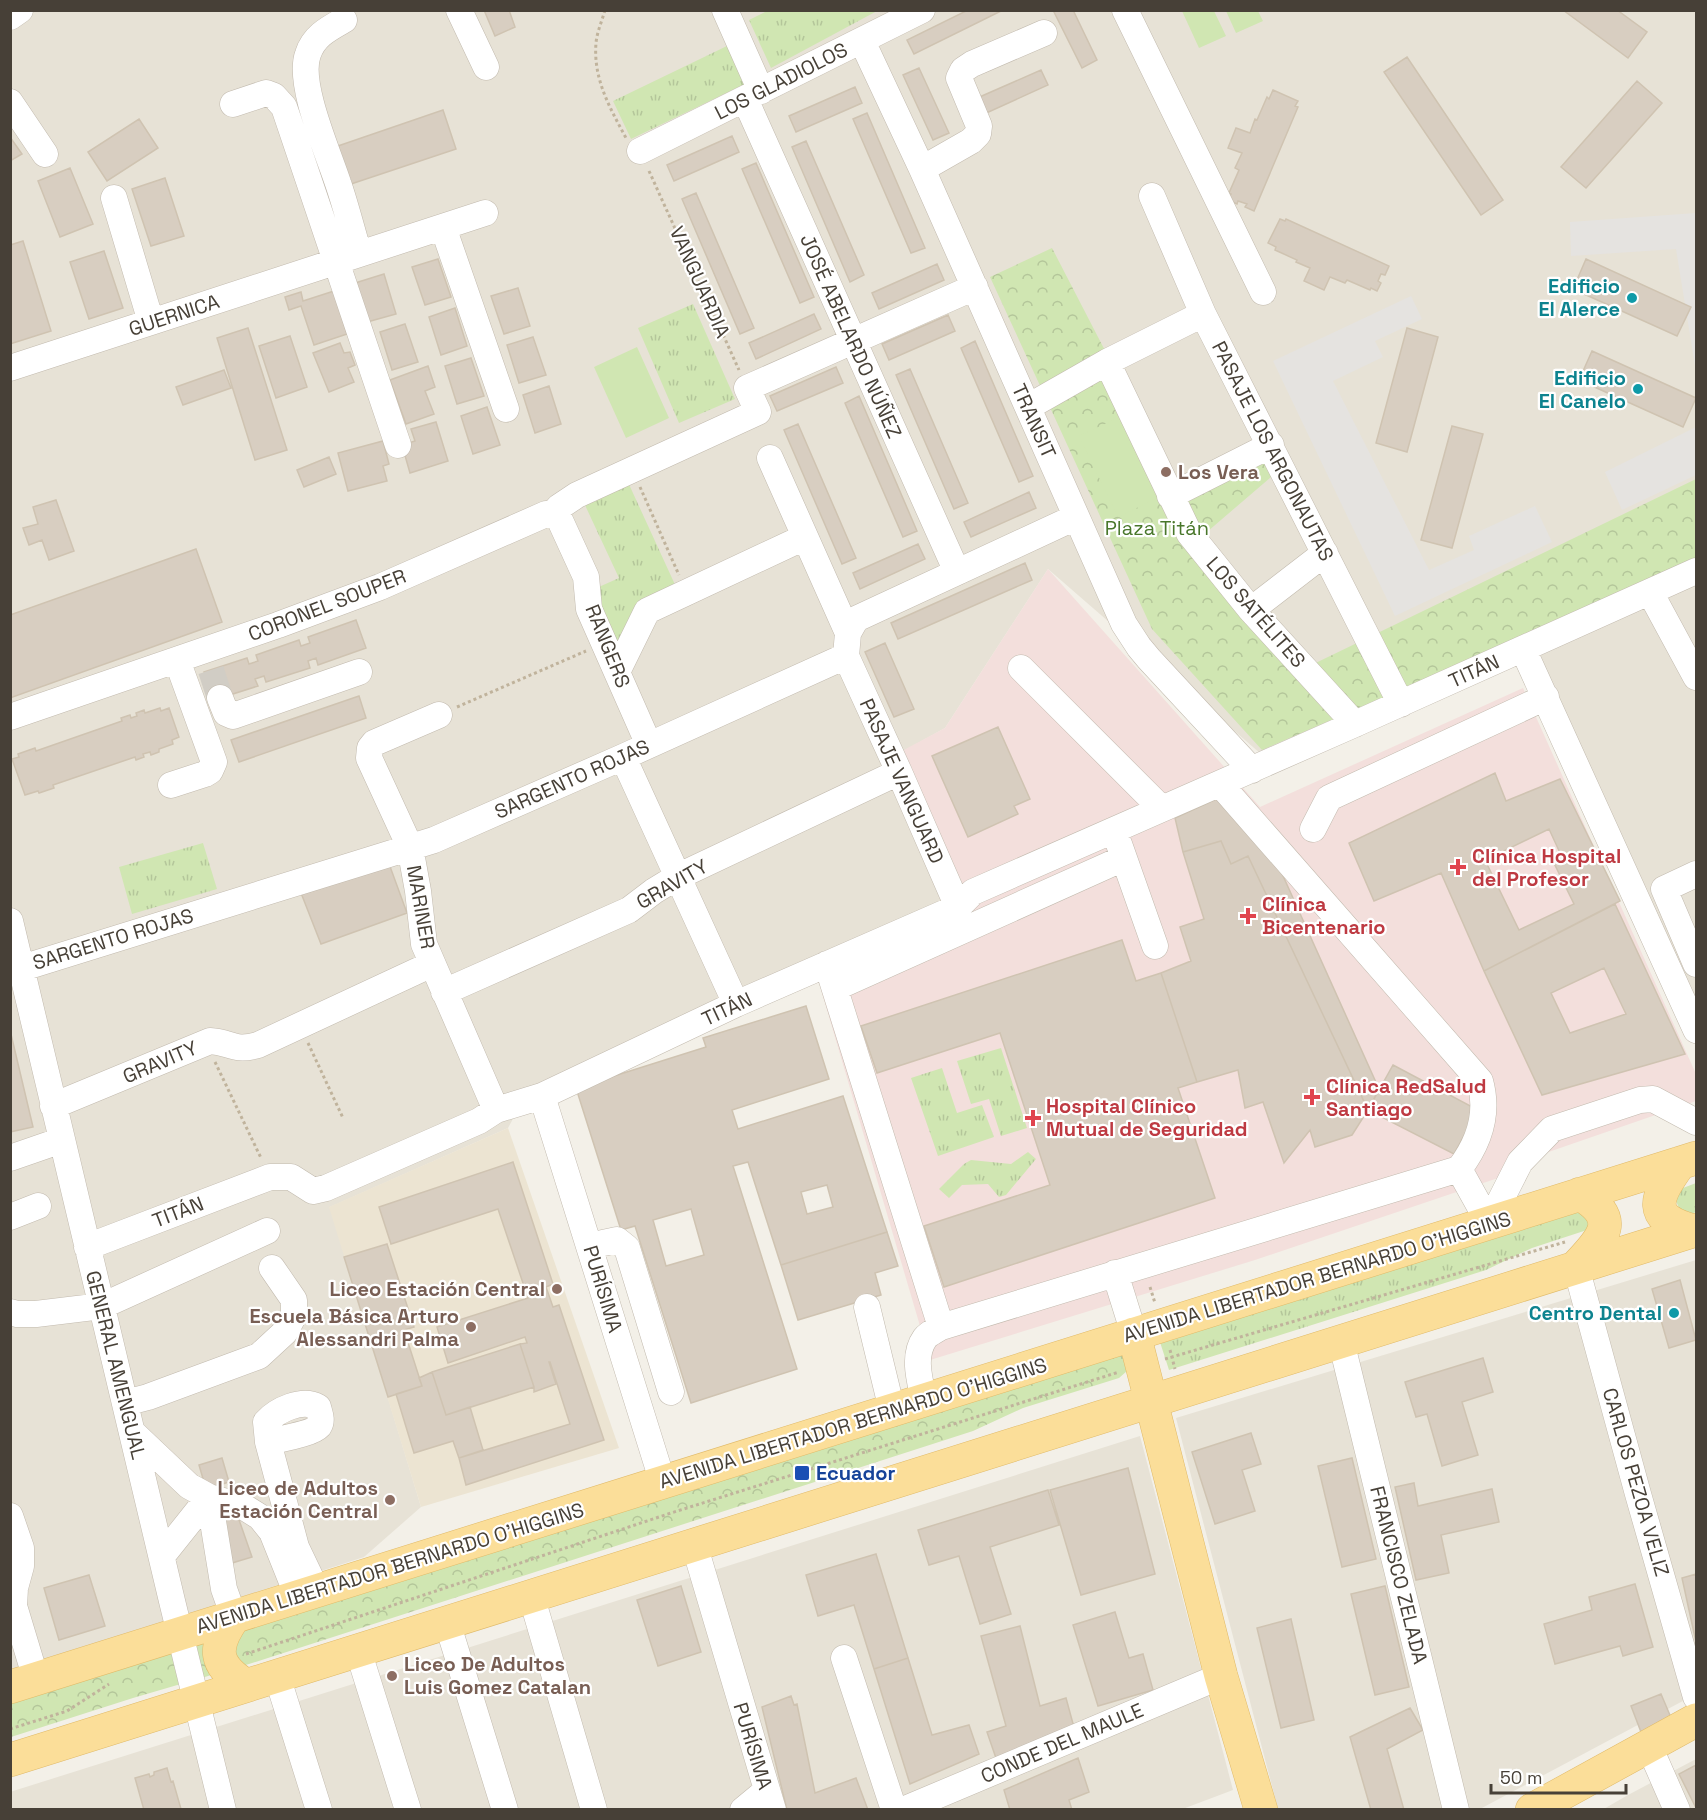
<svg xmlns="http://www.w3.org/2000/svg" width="1707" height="1820" font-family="'Space Grotesk',sans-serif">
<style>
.residential{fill:#e7e2d6}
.education{fill:#ece4d2}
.medical{fill:#f3dfdc}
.grass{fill:url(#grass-tufts)}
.park{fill:url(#park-crowns)}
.pitch{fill:#d0e6b2}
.parking{fill:#e5e3e0}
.building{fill:#d8cec1;stroke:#cfc3b1;stroke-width:1.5;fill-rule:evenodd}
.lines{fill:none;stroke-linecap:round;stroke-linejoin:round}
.minor-tunnel{stroke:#d1cdc5;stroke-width:26;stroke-dasharray:26 13;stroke-linecap:butt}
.minor-casing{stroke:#c2baae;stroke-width:27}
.major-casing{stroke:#e0ba69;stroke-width:34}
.path{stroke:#c0b39c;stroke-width:3;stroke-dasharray:3 3;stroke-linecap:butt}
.minor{stroke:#fff;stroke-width:26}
.major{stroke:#fbde99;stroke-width:33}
.culture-dot{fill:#0f9aa8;stroke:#fff;stroke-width:2}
.education-dot{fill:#8d6e63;stroke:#fff;stroke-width:2}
.health-dot{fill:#e0444e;stroke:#fff;stroke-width:2}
.transit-dot{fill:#1a4fb4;stroke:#fff;stroke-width:2}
.labels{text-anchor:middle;stroke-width:4.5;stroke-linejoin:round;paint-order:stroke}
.street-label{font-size:20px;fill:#474037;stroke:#fff}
.culture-label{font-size:20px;font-weight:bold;fill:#0d838f;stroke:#fff;text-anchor:end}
.education-label{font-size:20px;font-weight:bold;fill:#785e54;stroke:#fff;text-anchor:end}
.park-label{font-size:20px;fill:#49772b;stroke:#fff}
.health-label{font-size:20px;font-weight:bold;fill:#be3a42;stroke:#fff;text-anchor:start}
.transit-label{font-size:20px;font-weight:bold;fill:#164399;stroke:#fff;text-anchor:start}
</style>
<defs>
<pattern id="grass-tufts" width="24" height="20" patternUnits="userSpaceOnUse" patternTransform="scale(1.5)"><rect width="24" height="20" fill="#d0e6b2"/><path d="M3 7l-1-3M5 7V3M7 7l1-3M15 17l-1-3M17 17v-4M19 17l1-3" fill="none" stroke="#b4c69a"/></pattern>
<pattern id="park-crowns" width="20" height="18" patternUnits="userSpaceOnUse" patternTransform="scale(1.5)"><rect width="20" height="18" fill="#d0e6b2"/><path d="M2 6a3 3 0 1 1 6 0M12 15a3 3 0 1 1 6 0" fill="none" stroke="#b4c69a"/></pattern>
</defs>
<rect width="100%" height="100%" fill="#f3f0e8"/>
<path class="residential" d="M10,11h1686v995l-163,-367 -272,115 -213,-185 -103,159 -45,25 50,149 -423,191 -19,35 -178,79 91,300 -57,50 -353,115z
M1696,1260v434l-216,115h-202l-102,-391z
M1140,1436l93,354 -53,20h-1169l-1,-18z
M1696,1759v50l-94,1 26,-15z"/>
<path class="education" d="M508,1128l111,320 -198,59 -92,-300z"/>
<path class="medical" d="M1048,569l212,238 263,-119 173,386v27l-179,62 -16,14 -246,83 -325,100 -113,-384 156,-70 -73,-154 45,-24z"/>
<path class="grass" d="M769,10h108v1l-106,57 -22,-48z
M729,45l18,38 -116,56 -18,-38z
M693,304l42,95 -56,24 -41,-95z
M627,480l50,109 -61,59 -24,-58 27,-12 -35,-75z
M203,843l14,46 -85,25 -13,-47z
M1001,1048l26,80 -26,8 -12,-37 -18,5 -14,-43z
M942,1068l15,45 25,-8 12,32 -56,19 -27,-78z
M1028,1152l8,7 -30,36 -7,2 -11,-13 -26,1 -13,13 -10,-9 25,-25 7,-4 40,4z
M1696,1183v29l-5,2 -12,-6 -3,-7v-6l7,-7z
M1582,1203l13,11 -8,16 -55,18 -46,22 -317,100 -10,-31z"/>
<path class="park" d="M1052,248l123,238 87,-46 16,31 -78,67 99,133 397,-192v84l-434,187 -110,-121 -162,-352z
M1119,1354l6,4 2,13 -8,7 -96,30 -50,23 -724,233 -116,34 -122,39 -1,-41z"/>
<path class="pitch" d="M1182,11h32l12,25 -27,12z
M1226,11h32l5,10 -27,12z
M637,347l32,71 -43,20 -32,-71z
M1124,415l39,80 -45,22 -39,-81z"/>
<path class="parking" d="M1696,213v159l-20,-123 -105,7 -1,-34z
M1411,296l11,23 -47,22 8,16 -50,24 96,189 45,-20 -5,-14 66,-30 17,36 -157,74 -122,-255z
M1696,427v48l-74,35 -17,-38z"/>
<path class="building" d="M484,10h25l6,17 -20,9z
M968,10h35l-89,44 -7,-14z
M1053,10h20l24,50 -15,8z
M1563,10h54l30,22 -19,26z
M1407,57l96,143 -22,15 -97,-143z
M919,68l30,65 -16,7 -30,-65z
M1041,70l7,15 -66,30 -7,-16z
M1637,81l25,22 -76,85 -25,-21z
M855,87l7,16 -66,29 -7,-16z
M1273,90l25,11 -3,5 3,1 -44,104 -9,-4 2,-3 -9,-3 -1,3 -9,-4 3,-6 -2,-1 10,-23 -4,-2 7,-15 -14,-5 8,-20 14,5 5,-14 2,1 10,-23 2,2z
M443,110l13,39 -108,36 -13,-38z
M867,113l58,135 -14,5 -58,-134z
M139,119l19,29 -51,33 -19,-29z
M732,136l7,16 -65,29 -7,-16z
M10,137l12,17 -12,7z
M806,141l58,134 -14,7 -58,-135z
M756,163l58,134 -14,6 -58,-134z
M70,168l23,56 -33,13 -22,-56z
M165,178l19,58 -33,10 -19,-57z
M696,193l58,135 -14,6 -58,-135z
M1280,219l5,2 1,-2 103,47 -4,9 -4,-1 -3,7 3,2 -4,8 -6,-3 -1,2 -23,-10 -2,3 -15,-6 -6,13 -20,-9 6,-13 -14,-6 1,-2 -22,-10 1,-3 -8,-4z
M23,241l28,90 -41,13v-99z
M104,251l19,57 -34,11 -19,-57z
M438,259l13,38 -26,8 -13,-38z
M1586,259l105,48 -14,29 -104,-47z
M937,264l7,16 -65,29 -7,-16z
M384,274l12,40 -29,8 -12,-39z
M518,288l12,38 -26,8 -13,-38z
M334,291l13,43 -33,11 -13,-39 -12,4 -4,-13 16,-5 2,9z
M455,308l12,38 -26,9 -12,-38z
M814,314l7,15 -65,30 -7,-16z
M948,315l7,16 -66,29 -7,-16z
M405,324l13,38 -26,8 -12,-38z
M248,328l39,122 -32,10 -38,-122z
M1407,328l31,9 -31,115 -31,-9z
M290,336l17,51 -31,11 -17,-52z
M533,337l13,38 -27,8 -12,-38z
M975,341l58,135 -14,6 -58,-134z
M340,343l4,10 6,-1 5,13 -7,3 6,14 -25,10 -16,-39z
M1592,351l104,47 -13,29 -104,-47z
M471,358l13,38 -27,8 -12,-38z
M428,366l7,21 -10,4 9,23 -28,10 -16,-44z
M836,367l7,16 -66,28 -7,-15z
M910,369l58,134 -14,6 -58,-134z
M224,370l7,18 -48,17 -7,-18z
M549,386l12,38 -26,9 -12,-38z
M859,396l58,135 -14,6 -58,-134z
M487,407l13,38 -27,9 -12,-38z
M436,422l12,39 -38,12 -8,-28 13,-4 -4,-12z
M798,424l58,134 -14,6 -58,-134z
M1452,426l31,8 -31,114 -31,-8z
M383,441l6,23 -6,2 4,15 -39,10 -10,-38z
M329,457l7,17 -32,13 -7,-17z
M1029,492l7,16 -65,29 -7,-15z
M56,500l18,51 -25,9 -7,-20 -13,5 -6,-17 15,-4 -5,-17z
M918,544l7,15 -65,30 -7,-16z
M196,549l26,73 -212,76v-83z
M1025,563l7,17 -134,59 -7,-16z
M356,620l10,28 -48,17 -2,-7 -8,3 2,7 -44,14 -2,-6 -9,3 3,7 -44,14 -10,-28 43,-14 2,6 9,-3 -2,-6 43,-15 2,6 9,-3 -2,-6z
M885,643l29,66 -20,8 -29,-65z
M359,696l7,22 -127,44 -8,-22z
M160,708l1,3 8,-3 10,29 -7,3 1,4 -14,5v3l-8,3 -1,-3 -7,2 1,3 -8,3 -1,-3 -82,28 1,3 -15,5 -1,-2 -13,4 -13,-36 7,-2 -1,-3 17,-6 1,3 86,-30 -1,-3 9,-3 1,3 6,-2 -1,-3 8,-3 1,3z
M998,727l32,72 -16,7 4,8 -50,23 -36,-81z
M1495,773l11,28 54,-22 60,122 -136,70 -43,-98 -67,28 -25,-58zM1549,829l12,26 -9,4 22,45 -55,26 -34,-70z
M1223,796l47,51 109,242 -11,21 -120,-254 -17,8 -10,-23 -38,11 -8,-34z
M1221,841l10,23 17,-8 120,254 -16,25 -37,12 -5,-17 -26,33 -21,-61 -18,6 -7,-38 -41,12 -36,-109 30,-12 -11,-34 24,-8 -21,-67z
M388,861l19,52 -86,31 -20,-51z
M1615,904l70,150 -143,41 -58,-124zM1604,968l22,46 -56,19 -19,-40z
M1122,940l14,41 25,-8 36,109 -19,6 37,110 -271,89 -20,-61 126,-41 -50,-152 -123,40 -16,-47z
M806,1006l23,73 -97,31 6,19 105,-33 44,136 -106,33 -33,-103 -15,4 64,203 -106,34 -56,-177 -14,4 -45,-142 130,-41 -3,-9zM827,1185l6,22 -26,7 -6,-22zM691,1209l13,46 -38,11 -13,-46z
M10,1030l23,97 -23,5z
M1393,1065l85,45 -24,44 -86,-44z
M513,1162l40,122 -7,3 7,20 6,-2 45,135 -138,45 -7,-27 111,-34 -20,-62h-1l7,22 -22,8v-5l-14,-43 7,-1 -2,-6 -77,26 -11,-36 91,-29 -30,-89 -107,35 -12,-37z
M887,1232l11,34 -23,7 6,22 -83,25 -17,-55z
M387,1244l27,83 -10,3 18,56 -34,11 -44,-140z
M1680,1280l16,60 -27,8 -17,-59z
M520,1344l14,43 -88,28 -14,-43z
M1483,1358l10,34 -31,10 16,53 -36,11 -15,-52 -11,3 -11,-35z
M432,1372l14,43 24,-8 13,43 -24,8 -6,-17 -39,12 -18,-59 26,-8 -3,-8z
M1251,1433l10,31 -19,6 13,41 -40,13 -23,-72z
M222,1458l7,24 -23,7 -7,-24z
M1352,1458l24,101 -34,8 -24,-101z
M1128,1468l27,106 -74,21 -31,-105z
M1414,1483l4,23 74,-17 7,33 -58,13 8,38 -33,7 -21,-93z
M1048,1490l11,35 -69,22 21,67 -31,10 -21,-68 -30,9 -11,-35z
M237,1514l15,43 -20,6 -14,-42z
M876,1554l32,104 -34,11 -20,-64 -36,11 -12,-41z
M1696,1574v68l-14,-64z
M89,1575l16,51 -46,14 -15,-52z
M1635,1584l18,63 -30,9 -3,-10 -65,18 -11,-40 48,-14 -3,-13z
M681,1586l20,66 -43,14 -21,-66z
M1385,1586l24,101 -34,8 -24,-101z
M1115,1612l14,46 14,-4 10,36 -55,16 -25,-81z
M1291,1619l23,101 -33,8 -24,-100z
M1020,1626l20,80 26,-8 9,33 -77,33 -11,-32 19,-6 -25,-90z
M908,1658l24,77 37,-10 10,29 -69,30 -36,-115z
M1661,1694l11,26 -31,12 -10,-26z
M791,1696l3,9 3,-1 18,89 41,-15 12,32h-81l-25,-103z
M1410,1708l13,22 -36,19 17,61h-33l-21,-73z
M1078,1758l11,34 -20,8 3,10h-62l-6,-20z
M1696,1765v43l-17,-34z
M167,1768l4,14 2,-1 8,28 -37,1 -9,-32 14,-4 1,3 4,-2v-3z"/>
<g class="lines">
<path class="minor-tunnel" d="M211,670l9,28"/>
<defs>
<path id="minor" d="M459,10l27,57
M725,10l36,81
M1125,10l138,282
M10,17l10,-7
M344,20c-16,9 -30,16 -36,34 -11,29 20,98 30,129 8,23 14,48 21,71
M862,41l60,128 202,455 15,23 10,12 103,111
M745,99l212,473
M10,102l35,52
M233,104l33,-11 8,3 10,11 114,338
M640,151l282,-141
M922,169l49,-28 7,-7 1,-8 -20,-48 4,-8 9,-6 72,-31
M1152,196l51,118 198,390
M114,198l37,124
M443,227l63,182
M1107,362l82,171 62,77 104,114
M10,368l475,-155
M1028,407l79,-45 96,-48
M770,458l78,175
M1170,496l101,-51
M553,514l6,4 27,59 3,32 60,136
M1650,592l46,85
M1251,610l74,-57
M1523,649l173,381
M846,656l2,-23 8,-14 220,-102
M846,656l53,116 59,135
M1021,668l140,140
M617,672l30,-61 158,-74
M220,698l6,15 7,3 126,-44
M439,715l-65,28 -4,5 -1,10 41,89 8,44 6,53 72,166
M10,717l268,-92 102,-38 166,-73h7l6,-7 18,-12 181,-83 -11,-24 228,-101
M623,757l113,247
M171,785l34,-11 5,-3 4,-9 -37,-102
M1313,829l16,-31 217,-101
M1119,844l36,102
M1696,874l-32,15 32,75
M10,921l162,680 51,209
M827,964l114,363
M22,968l412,-128 189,-83 223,-101
M835,988l289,-130
M444,992l185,-82 25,-19 23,-14 222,-105
M542,1096l121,387
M53,1106l157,-65c21,1 23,11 48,4l174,-81
M10,1158l52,-18
M1459,1169l30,54
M10,1217l28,-11
M1489,1223l31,-61 32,-33 88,-29 13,-1 43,23
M589,1246l28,-6 10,8 44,144
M87,1247l183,-70h21l22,14 13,-3 153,-67 17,-11 46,-14 194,-92 222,-97 15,-15 382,-168 341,-153
M1576,1267l62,227 58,203
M1115,1273l19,61
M867,1307l25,103
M10,1312l7,2h19l66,-8 165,-75
M1341,1341l115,469
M924,1400c-4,-19 -12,-44 1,-62 3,-4 11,-8 16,-11l518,-158c20,-26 30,-56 21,-88l-260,-297
M125,1403l23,-6 111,-41 26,-24 9,-17v-15l-22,-32
M132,1432l57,54 20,11 35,10 16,10 12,15 26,65
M268,1442c11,-3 44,-8 51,-16 4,-6 0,-14 -1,-19 -16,-9 -41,3 -52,15l2,20 28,105 21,44
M209,1497l15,92 10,28
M10,1516l11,32v18l-6,22 -1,18 22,73
M694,1544l79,266
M162,1556l47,-59
M531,1595l63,215
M447,1622l58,188
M358,1650l50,160
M844,1658l50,152
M277,1676l42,134
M1649,1746l28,64
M743,1810l23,-19
M903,1810l318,-134"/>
<path id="major" d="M1680,1163c-25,34 -35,56 15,68
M1576,1267c26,-28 47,-47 4,-73
M1134,1334l87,342 40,134
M234,1617c-22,31 -20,48 11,68
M10,1687l1686,-529
M10,1760l1686,-530
M1532,1810l164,-90"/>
</defs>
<use href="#minor" class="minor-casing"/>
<use href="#major" class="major-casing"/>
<path class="path" d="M605,10c-3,11 -8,22 -9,33 -3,36 14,65 30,95
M649,171l90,199
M640,487l39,88
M457,707l129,-56
M308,1043l35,75
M215,1062l46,96
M1150,1287l5,16
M1170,1350l5,19
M1165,1359l400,-117
M246,1654l425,-141 448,-141
M10,1729l57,-18 42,-27"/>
<use href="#minor" class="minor"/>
<use href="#major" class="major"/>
</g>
<g class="culture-dot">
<circle cx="1632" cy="298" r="6"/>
<circle cx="1638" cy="389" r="6"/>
<circle cx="1674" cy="1313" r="6"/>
</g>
<g class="education-dot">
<circle cx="1166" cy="472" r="6"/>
<circle cx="557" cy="1289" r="6"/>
<circle cx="471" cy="1327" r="6"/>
<circle cx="390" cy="1500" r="6"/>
<circle cx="392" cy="1676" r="6"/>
</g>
<g class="health-dot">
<path d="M1455 858h6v6h6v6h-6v6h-6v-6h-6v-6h6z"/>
<path d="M1245 907h6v6h6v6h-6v6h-6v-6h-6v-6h6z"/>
<path d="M1309 1088h6v6h6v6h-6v6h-6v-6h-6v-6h6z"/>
<path d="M1030 1109h6v6h6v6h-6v6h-6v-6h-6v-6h6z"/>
</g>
<rect class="transit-dot" x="794" y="1465" width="16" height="16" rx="3"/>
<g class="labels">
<g class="street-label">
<text transform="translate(781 81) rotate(-27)" y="7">LOS GLADIOLOS</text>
<text transform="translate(700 282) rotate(66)" y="7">VANGUARDIA</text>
<text transform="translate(174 315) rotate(-18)" y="7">GUERNICA</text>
<text transform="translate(851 336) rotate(66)" y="7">JOSÉ ABELARDO NÚÑEZ</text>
<text transform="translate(1034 421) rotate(66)" y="7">TRANSIT</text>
<text transform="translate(1273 451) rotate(63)" y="7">PASAJE LOS ARGONAUTAS</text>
<text transform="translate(327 605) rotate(-21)" y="7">CORONEL SOUPER</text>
<text transform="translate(1256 612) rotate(49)" y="7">LOS SATÉLITES</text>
<text transform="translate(608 646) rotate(68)" y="7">RANGERS</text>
<text transform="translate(1474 671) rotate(-24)" y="7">TITÁN</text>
<text transform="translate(572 779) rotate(-24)" y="7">SARGENTO ROJAS</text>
<text transform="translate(902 781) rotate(66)" y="7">PASAJE VANGUARD</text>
<text transform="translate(672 884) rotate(-30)" y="7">GRAVITY</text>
<text transform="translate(421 907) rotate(80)" y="7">MARINER</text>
<text transform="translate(113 939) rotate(-17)" y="7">SARGENTO ROJAS</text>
<text transform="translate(727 1009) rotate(-25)" y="7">TITÁN</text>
<text transform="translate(160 1062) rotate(-23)" y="7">GRAVITY</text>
<text transform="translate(178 1212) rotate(-21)" y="7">TITÁN</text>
<text transform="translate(1317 1277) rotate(-17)" y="7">AVENIDA LIBERTADOR BERNARDO O'HIGGINS</text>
<text transform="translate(603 1289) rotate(73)" y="7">PURÍSIMA</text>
<text transform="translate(116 1365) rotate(76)" y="7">GENERAL AMENGUAL</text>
<text transform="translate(853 1423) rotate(-17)" y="7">AVENIDA LIBERTADOR BERNARDO O'HIGGINS</text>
<text transform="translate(1636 1482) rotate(74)" y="7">CARLOS PEZOA VELIZ</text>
<text transform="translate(390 1568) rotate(-17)" y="7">AVENIDA LIBERTADOR BERNARDO O'HIGGINS</text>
<text transform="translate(1399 1575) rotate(76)" y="7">FRANCISCO ZELADA</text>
<text transform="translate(1062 1743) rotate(-23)" y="7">CONDE DEL MAULE</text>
<text transform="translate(753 1746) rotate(73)" y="7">PURÍSIMA</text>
</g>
<g class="culture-label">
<text x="1620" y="293">Edificio<tspan x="1620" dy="23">El Alerce</tspan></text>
<text x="1626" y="385">Edificio<tspan x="1626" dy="23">El Canelo</tspan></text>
<text x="1662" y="1320">Centro Dental</text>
</g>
<g class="education-label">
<text x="1178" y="479" text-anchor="start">Los Vera</text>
<text x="545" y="1296">Liceo Estación Central</text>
<text x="459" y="1323">Escuela Básica Arturo<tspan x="459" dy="23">Alessandri Palma</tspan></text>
<text x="378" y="1495">Liceo de Adultos<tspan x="378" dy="23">Estación Central</tspan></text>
<text x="404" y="1671" text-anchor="start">Liceo De Adultos<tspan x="404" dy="23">Luis Gomez Catalan</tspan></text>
</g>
<g class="park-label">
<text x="1157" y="535">Plaza Titán</text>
</g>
<g class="health-label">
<text x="1472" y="863">Clínica Hospital<tspan x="1472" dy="23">del Profesor</tspan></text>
<text x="1262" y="911">Clínica<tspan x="1262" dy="23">Bicentenario</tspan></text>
<text x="1326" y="1093">Clínica RedSalud<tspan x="1326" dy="23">Santiago</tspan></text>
<text x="1046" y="1113">Hospital Clínico<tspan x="1046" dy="23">Mutual de Seguridad</tspan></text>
</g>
<g class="transit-label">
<text x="816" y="1480">Ecuador</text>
</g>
</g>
<rect width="1707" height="1820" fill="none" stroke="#474037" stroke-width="24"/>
<path d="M1491 1784v9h135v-9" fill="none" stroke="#474037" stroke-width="3"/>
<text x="1500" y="1784" font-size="18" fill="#474037" stroke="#ffffff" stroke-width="4.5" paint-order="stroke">50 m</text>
</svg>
